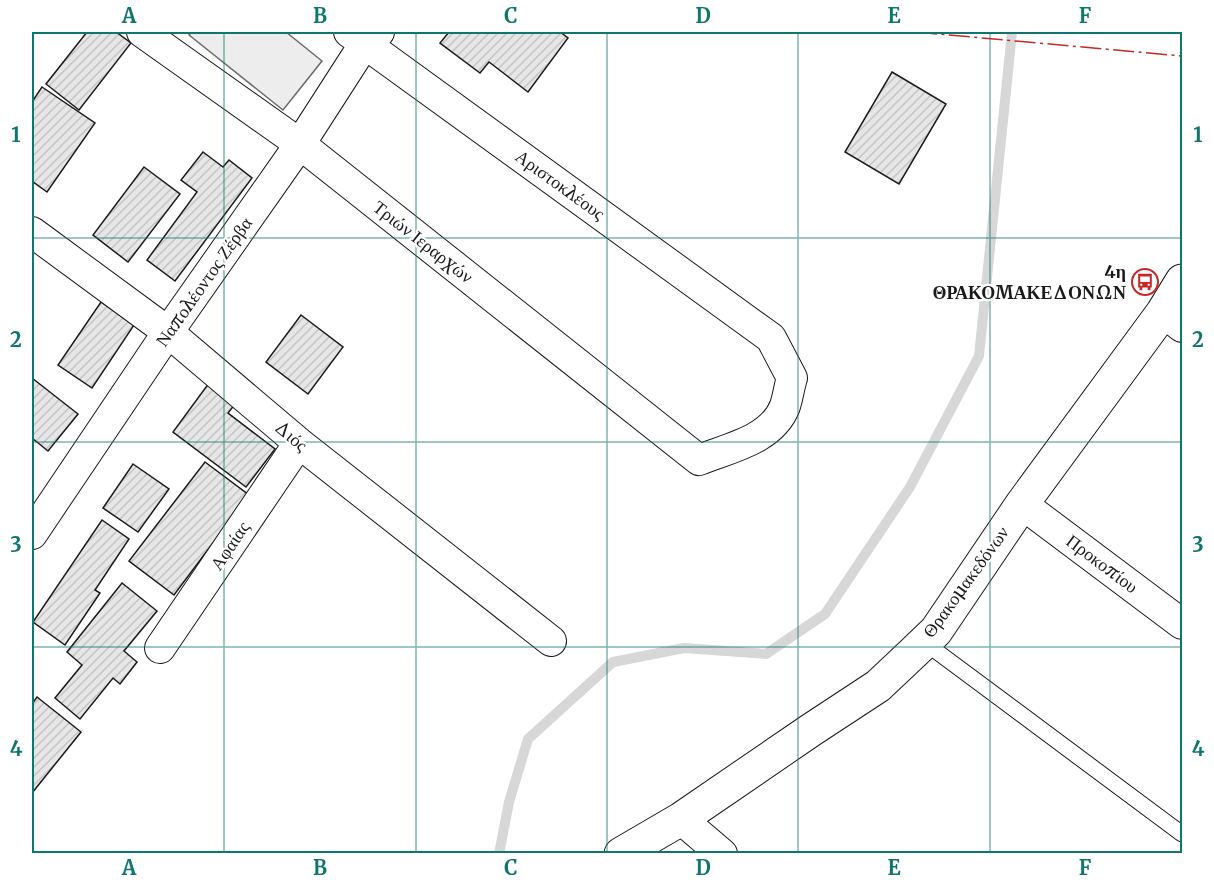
<svg xmlns="http://www.w3.org/2000/svg" width="1214" height="885" font-family="Merriweather,serif">
<style>
.built{fill:#ededed;stroke:#6a6a6a;stroke-width:1.5}
.lines{fill:none;stroke-linecap:round;stroke-linejoin:round}
.stream{stroke:#d7d7d7;stroke-width:10}
.building{fill:url(#building-hatch);stroke:#1a1a1a;stroke-width:1.5}
.service-casing{stroke:#1a1a1a;stroke-width:17}
.minor-casing{stroke:#1a1a1a;stroke-width:32}
.secondary-casing{stroke:#1a1a1a;stroke-width:35}
.service{stroke:#fff;stroke-width:15}
.minor{stroke:#fff;stroke-width:30}
.secondary{stroke:#fff;stroke-width:33}
.power{stroke:#c62828;stroke-width:1.5;stroke-dasharray:21 4.5 3 4.5;stroke-linecap:butt}
.grid{fill:none;stroke:#0f766e;stroke-width:1.5;stroke-opacity:0.55}
.labels{text-anchor:middle;stroke-width:4.5;stroke-linejoin:round;paint-order:stroke}
.street-label{font-size:18px;fill:#1a1a1a;stroke:#fff}
.poi-label{font-size:18px;font-weight:bold;fill:#1a1a1a;stroke:#fff;text-anchor:end}
.neatline{fill:none;stroke:#0f766e;stroke-width:2}
.grid-label{font-size:20px;text-anchor:middle;font-weight:bold;fill:#0f766e}
</style>
<defs>
<pattern id="building-hatch" width="6" height="6" patternUnits="userSpaceOnUse" patternTransform="scale(1.5)"><rect width="6" height="6" fill="#e6e6e6"/><path d="M-1 1l2-2M0 6l6-6M5 7l2-2" fill="none" stroke="#c5c5c5"/></pattern>
</defs>
<rect width="100%" height="100%" fill="#fff"/>
<path class="built" d="M192,32h94l36,29 -39,49 -94,-75z"/>
<g class="lines">
<path class="stream" d="M499,854l10,-52 19,-63 85,-77 71,-14 82,6 59,-40 85,-127 69,-131 33,-324"/>
</g>
<path class="building" d="M87,32h29l15,11 -52,67 -33,-26z
M449,32h111l8,6 -40,54 -39,-30 -9,11 -40,-30z
M892,72l54,32 -47,80 -54,-32z
M42,87l53,36 -48,69 -15,-11v-79z
M203,152l20,15 6,-7 23,18 -77,103 -28,-21 50,-68 -16,-12z
M144,167l36,27 -52,68 -35,-27z
M101,302l33,23 -42,63 -34,-23z
M301,315l42,32 -35,47 -42,-32z
M32,378l46,36 -30,37 -16,-13z
M209,383l27,20 -8,10 47,36 -29,38 -73,-55z
M205,462l44,33 -75,100 -45,-34z
M133,464l36,25 -31,43 -35,-24z
M102,520l27,19 -34,51 5,3 -35,52 -32,-23z
M122,583l35,28 -33,40 13,11 -17,22 -7,-6 -33,41 -25,-21 27,-33 -15,-13z
M37,697l44,35 -49,61v-89z"/>
<g class="lines">
<defs>
<path id="service" d="M924,642l258,192"/>
<path id="minor" d="M142,32l158,112 399,316c30,-12 73,-20 86,-54 3,-9 4,-19 7,-28l-21,-40 -422,-306
M32,232l136,100 131,111 252,198
M1163,312l19,15
M1022,504l160,120
M32,534l136,-202 132,-188 65,-101 14,-11
M160,648l139,-205
M681,819l41,35"/>
<path id="secondary" d="M621,854l60,-35 130,-89 67,-44 35,-33 23,-22 86,-127 141,-192 19,-31"/>
</defs>
<use href="#service" class="service-casing"/>
<use href="#minor" class="minor-casing"/>
<use href="#secondary" class="secondary-casing"/>
<use href="#service" class="service"/>
<use href="#minor" class="minor"/>
<use href="#secondary" class="secondary"/>
<path class="power" d="M916,32l266,24"/>
</g>
<path class="grid" d="M224,32v822M416,32v822M607,32v822M798,32v822M990,32v822M32,238h1150M32,442h1150M32,647h1150"/>
<defs>
<symbol id="bus-ring" viewBox="-11 -11 22 22"><circle r="9.5" fill="#fff" stroke="#c62828" stroke-width="1.5"/><path d="M-5-6H5V4H4V6H2V4H-2V6H-4V4H-5ZM-3.5-4V0h7V-4ZM-3.5 1.2v1.5H-2V1.2ZM2 1.2v1.5H3.5V1.2Z" fill="#c62828"/></symbol>
</defs>
<g fill-rule="evenodd">
<use href="#bus-ring" x="1130" y="267" width="30" height="30"/>
</g>
<g class="labels">
<g class="street-label">
<text transform="translate(560 185) rotate(36)" y="6">Αριστοκλέους</text>
<text transform="translate(423 242) rotate(38)" y="6">Τριών Ιεραρχών</text>
<text transform="translate(204 282) rotate(-55)" y="6">Ναπολέοντος Ζέρβα</text>
<text transform="translate(291 436) rotate(40)" y="6">Διός</text>
<text transform="translate(230 546) rotate(-56)" y="6">Αφαίας</text>
<text transform="translate(1102 564) rotate(37)" y="6">Προκοπίου</text>
<text transform="translate(966 582) rotate(-54)" y="6">Θρακομακεδόνων</text>
</g>
<g class="poi-label">
<text x="1126" y="278">4η<tspan x="1126" dy="21">ΘΡΑΚΟΜΑΚΕΔΟΝΩΝ</tspan></text>
</g>
</g>
<rect width="1214" height="885" fill="none" stroke="#ffffff" stroke-width="66"/>
<rect x="33" y="33" width="1148" height="819" class="neatline"/>
<g class="grid-label">
<text x="129" y="23">A</text>
<text x="320" y="23">B</text>
<text x="511" y="23">C</text>
<text x="703" y="23">D</text>
<text x="894" y="23">E</text>
<text x="1085" y="23">F</text>
<text x="16" y="142">1</text>
<text x="1198" y="142">1</text>
<text x="16" y="347">2</text>
<text x="1198" y="347">2</text>
<text x="16" y="552">3</text>
<text x="1198" y="552">3</text>
<text x="16" y="756">4</text>
<text x="1198" y="756">4</text>
<text x="129" y="875">A</text>
<text x="320" y="875">B</text>
<text x="511" y="875">C</text>
<text x="703" y="875">D</text>
<text x="894" y="875">E</text>
<text x="1085" y="875">F</text>
</g>
</svg>
